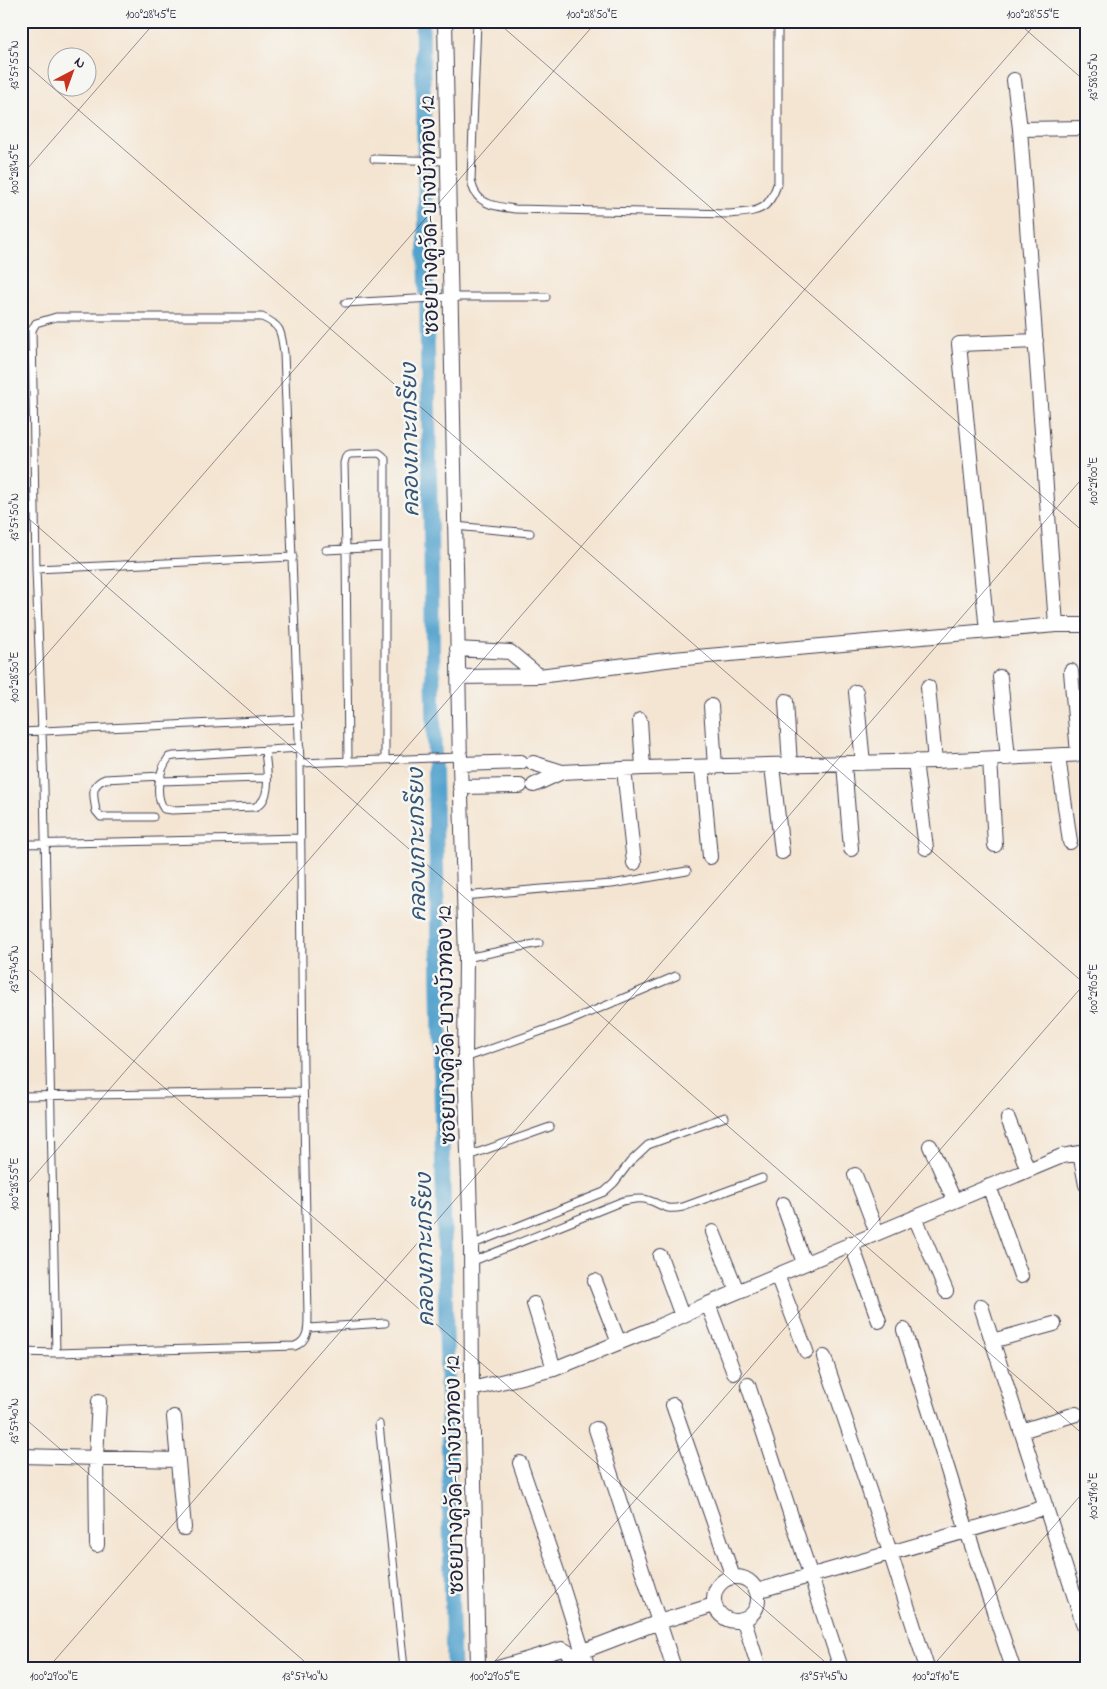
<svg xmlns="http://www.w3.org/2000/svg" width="1107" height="1689" font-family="'Indie Flower','Playpen Sans Thai',sans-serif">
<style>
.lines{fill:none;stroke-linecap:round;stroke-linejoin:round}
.canal{stroke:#53a2cd;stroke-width:15}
.lane-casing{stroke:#423f52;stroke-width:9}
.street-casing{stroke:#423f52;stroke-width:16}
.lane{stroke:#fff;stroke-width:7}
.street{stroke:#fff;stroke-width:14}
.ticks{fill:none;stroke:#22223b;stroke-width:1;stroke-opacity:0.45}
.labels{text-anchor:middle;stroke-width:5;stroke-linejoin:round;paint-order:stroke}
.street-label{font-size:21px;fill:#22223b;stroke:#f6f6f2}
.water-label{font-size:22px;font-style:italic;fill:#365575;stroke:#f6f6f2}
.neatline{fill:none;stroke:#22223b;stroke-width:2}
.ticks-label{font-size:12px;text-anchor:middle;fill:#22223b}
</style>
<rect width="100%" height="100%" fill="#f6f6f2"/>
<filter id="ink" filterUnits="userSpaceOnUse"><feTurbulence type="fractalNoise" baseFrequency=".02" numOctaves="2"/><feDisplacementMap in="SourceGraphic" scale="10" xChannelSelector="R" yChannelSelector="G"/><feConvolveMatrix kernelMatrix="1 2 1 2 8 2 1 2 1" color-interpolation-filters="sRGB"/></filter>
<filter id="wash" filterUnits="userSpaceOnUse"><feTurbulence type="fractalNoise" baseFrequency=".0096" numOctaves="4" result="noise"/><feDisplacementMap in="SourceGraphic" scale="20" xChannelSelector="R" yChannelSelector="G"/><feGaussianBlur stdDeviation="1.12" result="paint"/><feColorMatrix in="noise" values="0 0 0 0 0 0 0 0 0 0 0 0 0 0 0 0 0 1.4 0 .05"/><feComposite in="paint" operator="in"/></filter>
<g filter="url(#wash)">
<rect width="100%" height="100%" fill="#f4e5d2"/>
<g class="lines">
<path class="canal" d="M422,21l13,776 18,871"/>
</g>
</g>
<g filter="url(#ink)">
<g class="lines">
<defs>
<path id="lane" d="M477,21l-6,159c1,4 2,9 4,12 7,14 27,15 40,17l214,5c29,-3 39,-1 49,-32v-161
M374,159l73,2
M345,303l105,-6h96
M455,526l75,7
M326,550l59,-3
M36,569l257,-12
M21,732l278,-13
M265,750c1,17 9,49 -10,57l-83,3 -8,-1c-10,-14 -5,-39 5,-52l5,-1 126,-8
M348,762l-2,-213 -2,-86 2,-7 4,-2 29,-1 4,3 2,3v301
M300,763l160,-6
M160,781l106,-3
M153,817h-52l-5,-6c-2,-14 -7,-26 9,-32l56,-3
M21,844l280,-6
M464,896l78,-7 70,-5 75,-13
M466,958l73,-15
M465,1058l102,-36 109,-46
M21,1096l282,-4
M468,1156l82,-29
M471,1245l133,-53 10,-9 16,-21 18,-17 77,-28
M471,1262l152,-61c8,-1 17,-4 25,-1 16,5 15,11 35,7l79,-29
M308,1328l77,-5
M21,1352l35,1 239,-7c13,-5 13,-17 13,-30l-5,-245 -3,-308 -16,-410c-3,-21 -2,-27 -22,-36h-206l-20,6 -4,7 4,239 8,218 12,566
M379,1424l25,244"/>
<path id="street" d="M445,21l15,743 6,194 -1,100 6,187 1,144 6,279
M1014,80l6,49
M1056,625l-36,-496 66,-1
M987,631l-28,-287 77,-3
M457,649l53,3 29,24 -81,1
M1071,671l7,83
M539,676l135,-17 382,-34h30
M1000,677l8,81
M928,687l7,74
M856,692l7,71
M786,701l4,64
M711,706l4,61
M640,720l3,48
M1058,756l12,86
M990,759l5,86
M915,761l11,87
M533,763l29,9 81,-4 292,-7 151,-7
M460,764l61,-2
M844,764l7,85
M772,766l10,86
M702,767l8,90
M624,769l10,94
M534,785l28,-13
M460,787l60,-1
M1008,1119l20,51
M930,1146l24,54
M1080,1153l6,32
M855,1175l22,58
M989,1186l32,90
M783,1204l21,59
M915,1217l31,74
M713,1232l24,59
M851,1243l28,78
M660,1256l22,60
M777,1275l29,76
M595,1281l24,62
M534,1304l20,65
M708,1304l26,69
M981,1306l105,326
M904,1330l63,201 46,137
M992,1341l62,-17
M824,1357l66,195 37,116
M748,1385l93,283
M472,1389l82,-20 101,-41 53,-24 354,-148 24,-4
M673,1405l60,172
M174,1417l10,111
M596,1429l78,239
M1021,1431l55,-17
M21,1456l156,4
M520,1463l40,117 28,88
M97,1545l-1,-88 3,-56
M714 1599a22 22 0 1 1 44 0a22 22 0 1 1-44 0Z
M757,1591c96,-28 193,-54 289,-84
M744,1621l15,47
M498,1668l64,-19 11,6
M560,1668l6,-2 7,-11 86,-33 55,-17"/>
</defs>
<use href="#lane" class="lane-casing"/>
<use href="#street" class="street-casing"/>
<use href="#lane" class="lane"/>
<use href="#street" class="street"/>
</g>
</g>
<path class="ticks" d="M496,21l590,513M1016,21l70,61M21,60l1065,925M21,176l135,-155M21,512l1065,925M21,684l576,-663M21,963l811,705M21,1191l1017,-1170M21,1415l291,253M48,1668l1038,-1194M489,1668l597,-686M931,1668l155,-179"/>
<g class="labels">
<g class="street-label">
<text transform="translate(429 215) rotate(-91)" y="7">ซอยบางคูวัด-บางบัวทอง 12</text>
<text transform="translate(446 1025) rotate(-91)" y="7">ซอยบางคูวัด-บางบัวทอง 12</text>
<text transform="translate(454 1475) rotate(-91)" y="7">ซอยบางคูวัด-บางบัวทอง 12</text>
</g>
<g class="water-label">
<text transform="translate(409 440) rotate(-91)" y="8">คลองเกาะเกรียง</text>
<text transform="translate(416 845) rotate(-91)" y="8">คลองเกาะเกรียง</text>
<text transform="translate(424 1250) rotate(-91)" y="8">คลองเกาะเกรียง</text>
</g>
</g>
<rect width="1107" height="1689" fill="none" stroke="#f6f6f2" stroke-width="55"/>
<g transform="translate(72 72) rotate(41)"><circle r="24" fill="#f6f6f2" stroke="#a1a1a9"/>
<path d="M0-4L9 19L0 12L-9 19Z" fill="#c8321e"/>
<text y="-8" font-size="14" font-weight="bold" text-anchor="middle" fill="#22223b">N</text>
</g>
<rect x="28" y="28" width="1052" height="1634" class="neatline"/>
<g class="ticks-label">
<text x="151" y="18">100°28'45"E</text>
<text x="592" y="18">100°28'50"E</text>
<text x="1033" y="18">100°28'55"E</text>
<text transform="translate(14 65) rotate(-90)" y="4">13°57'55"N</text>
<text transform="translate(1093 77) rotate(-90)" y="4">13°58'05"N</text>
<text transform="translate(14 169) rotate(-90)" y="4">100°28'45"E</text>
<text transform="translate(1093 481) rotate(-90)" y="4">100°29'00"E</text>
<text transform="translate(14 517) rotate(-90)" y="4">13°57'50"N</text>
<text transform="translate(14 677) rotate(-90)" y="4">100°28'50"E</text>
<text transform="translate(14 969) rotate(-90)" y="4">13°57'45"N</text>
<text transform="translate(1093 989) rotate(-90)" y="4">100°29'05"E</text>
<text transform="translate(14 1184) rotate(-90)" y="4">100°28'55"E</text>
<text transform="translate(14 1421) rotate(-90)" y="4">13°57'40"N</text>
<text transform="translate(1093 1496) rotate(-90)" y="4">100°29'10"E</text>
<text x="54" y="1680">100°29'00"E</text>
<text x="305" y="1680">13°57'40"N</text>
<text x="495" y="1680">100°29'05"E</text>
<text x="824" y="1680">13°57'45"N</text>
<text x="936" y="1680">100°29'10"E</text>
</g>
</svg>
